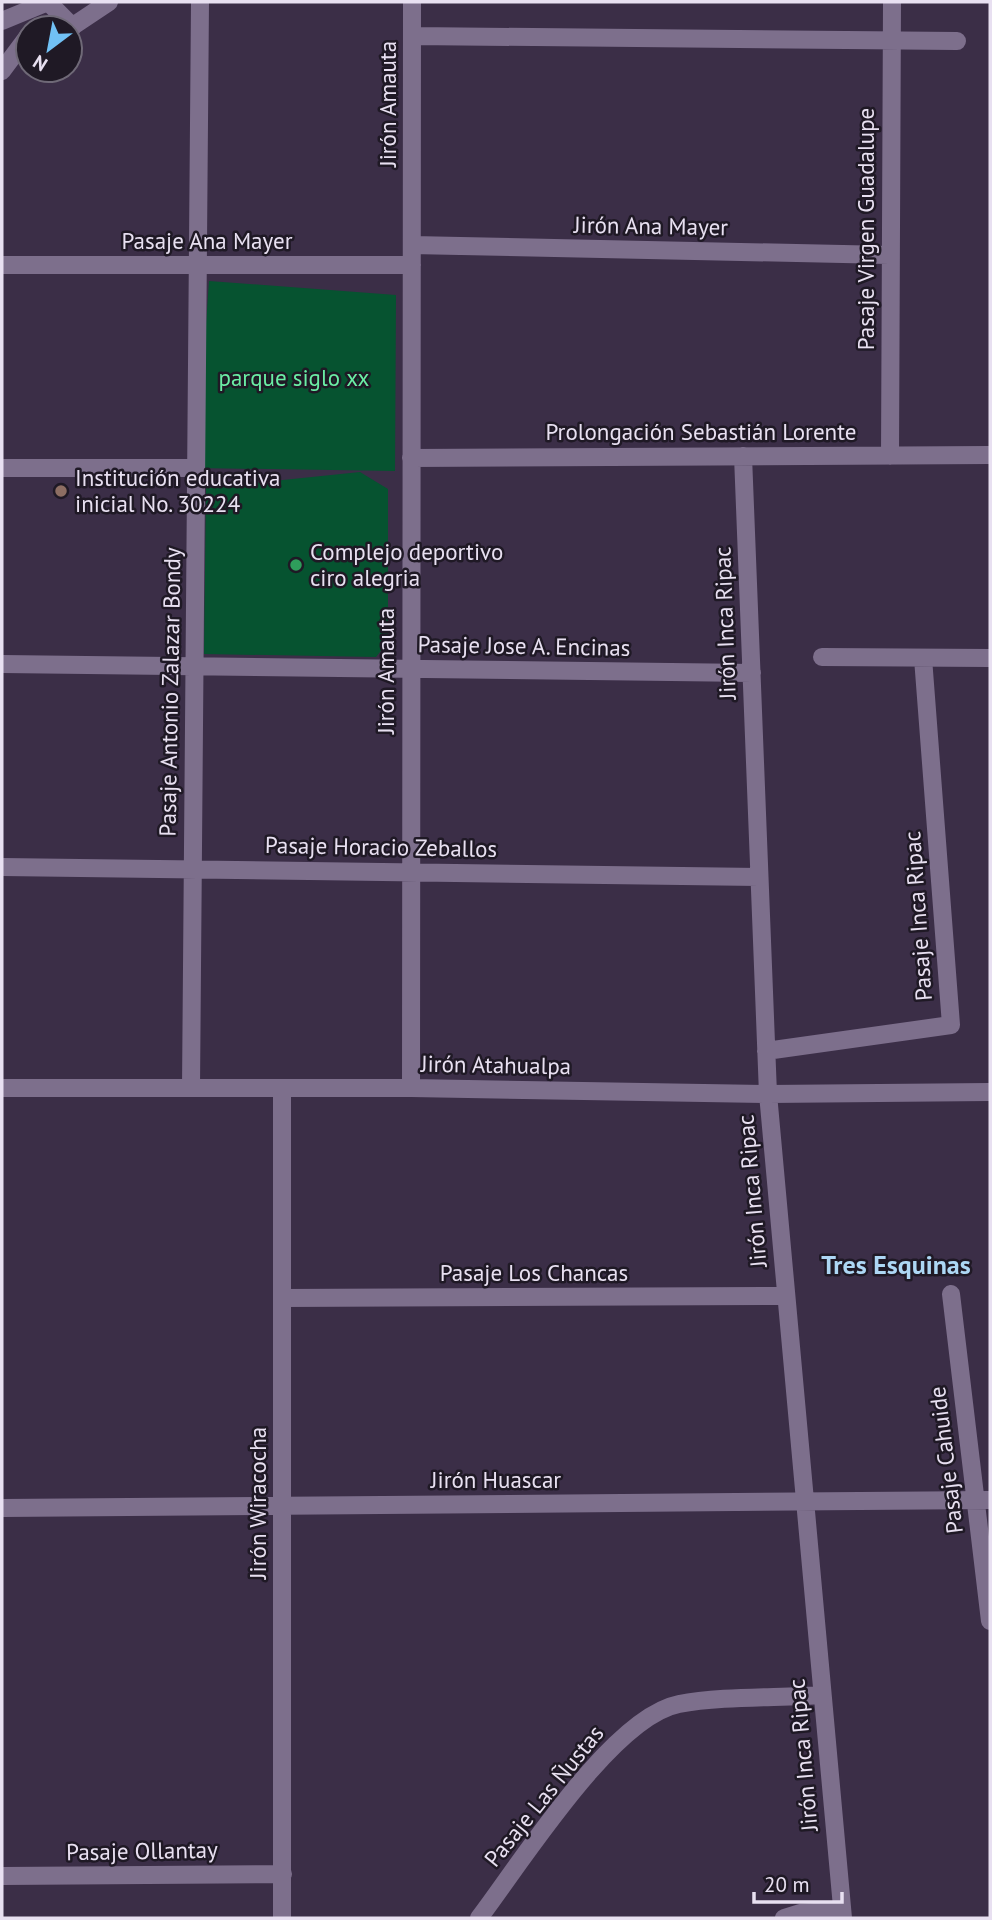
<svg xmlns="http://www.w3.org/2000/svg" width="992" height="1920" font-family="'PT Sans',sans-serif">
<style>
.green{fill:#065330}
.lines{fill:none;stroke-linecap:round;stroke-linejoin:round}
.minor{stroke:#7d6f8c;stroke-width:18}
.education-dot{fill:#8d6e63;stroke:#1f1925;stroke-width:2.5}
.leisure-dot{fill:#2e9e5b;stroke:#1f1925;stroke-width:2.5}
.labels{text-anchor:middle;stroke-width:5;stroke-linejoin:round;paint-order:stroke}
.street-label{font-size:23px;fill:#e8e0f1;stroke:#1f1925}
.park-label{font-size:23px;fill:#6aeea5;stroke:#1f1925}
.poi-label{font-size:23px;fill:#e8e0f1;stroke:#1f1925;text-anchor:start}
.quarter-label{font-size:26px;font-weight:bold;fill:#add7f4;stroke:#1f1925}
</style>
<rect width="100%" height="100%" fill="#3b2e47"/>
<path class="green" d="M209,281l187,14 -1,176 -199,-3z
M360,472l28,17v153l-12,15 -172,-3 2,-166z"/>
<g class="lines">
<path class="minor" d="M48,2l25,25
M2,21l46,-19
M70,28l39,-26
M413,36l544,5
M2,71l26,-35
M412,245l477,10
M2,265h410
M743,456l25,638 75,824
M890,456l2,-454
M411,458l579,-3
M2,468h194
M822,657l168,1
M2,664l750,9
M2,867l757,10
M766,1051l185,-26 -28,-367
M2,1088h409l357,6 222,-2
M191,1088l9,-1086
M282,1088v830
M411,1088l1,-1086
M951,1294l39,327
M283,1298l503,-2
M2,1508l988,-8
M2,1876l281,-2
M479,1918c42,-55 133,-201 200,-214 41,-8 100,-6 143,-9
M784,1918l16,-5 42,-3"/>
</g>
<circle class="education-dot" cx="61" cy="491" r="7"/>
<circle class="leisure-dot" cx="296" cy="565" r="7"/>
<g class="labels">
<g class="street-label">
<text transform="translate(388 104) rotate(-90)" y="8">Jirón Amauta</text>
<text transform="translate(651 226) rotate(1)" y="8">Jirón Ana Mayer</text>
<text transform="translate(866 229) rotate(-90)" y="8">Pasaje Virgen Guadalupe</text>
<text x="207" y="249">Pasaje Ana Mayer</text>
<text x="701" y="440">Prolongación Sebastián Lorente</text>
<text transform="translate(725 623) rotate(-92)" y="8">Jirón Inca Ripac</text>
<text transform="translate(524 646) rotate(1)" y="8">Pasaje Jose A. Encinas</text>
<text transform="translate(386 671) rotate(-90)" y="8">Jirón Amauta</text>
<text transform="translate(170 692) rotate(-89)" y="8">Pasaje Antonio Zalazar Bondy</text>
<text transform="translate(381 847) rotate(1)" y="8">Pasaje Horacio Zeballos</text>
<text transform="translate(918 916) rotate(-94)" y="8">Pasaje Inca Ripac</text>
<text transform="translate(496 1065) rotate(1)" y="8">Jirón Atahualpa</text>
<text transform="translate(752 1191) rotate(-95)" y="8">Jirón Inca Ripac</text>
<text x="534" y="1281">Pasaje Los Chancas</text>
<text transform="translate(946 1460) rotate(-97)" y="8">Pasaje Cahuide</text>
<text x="496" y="1488">Jirón Huascar</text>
<text transform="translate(258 1503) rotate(-90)" y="8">Jirón Wiracocha</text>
<text transform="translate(803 1755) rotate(-95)" y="8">Jirón Inca Ripac</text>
<text transform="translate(544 1796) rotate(-51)" y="8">Pasaje Las Ñustas</text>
<text transform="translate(142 1851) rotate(-1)" y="8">Pasaje Ollantay</text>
</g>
<g class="park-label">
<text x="294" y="386">parque siglo xx</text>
</g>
<g class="poi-label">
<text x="75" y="486">Institución educativa<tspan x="75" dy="26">inicial No. 30224</tspan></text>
<text x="310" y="560">Complejo deportivo<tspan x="310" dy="26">ciro alegria</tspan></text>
</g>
<g class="quarter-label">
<text x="896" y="1274">Tres Esquinas</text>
</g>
</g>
<rect width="992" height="1920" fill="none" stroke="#e8e0f1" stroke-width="7"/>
<g transform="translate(49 49) rotate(212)"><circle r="33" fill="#1f1925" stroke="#6f6977" stroke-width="2"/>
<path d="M0-5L12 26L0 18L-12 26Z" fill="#71c1f5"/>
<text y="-10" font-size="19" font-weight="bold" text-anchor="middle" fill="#e8e0f1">N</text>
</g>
<path d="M754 1892v10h88v-10" fill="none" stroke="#e8e0f1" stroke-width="3.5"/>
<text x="764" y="1892" font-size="21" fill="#e8e0f1" stroke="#1f1925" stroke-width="5" paint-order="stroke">20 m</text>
</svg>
